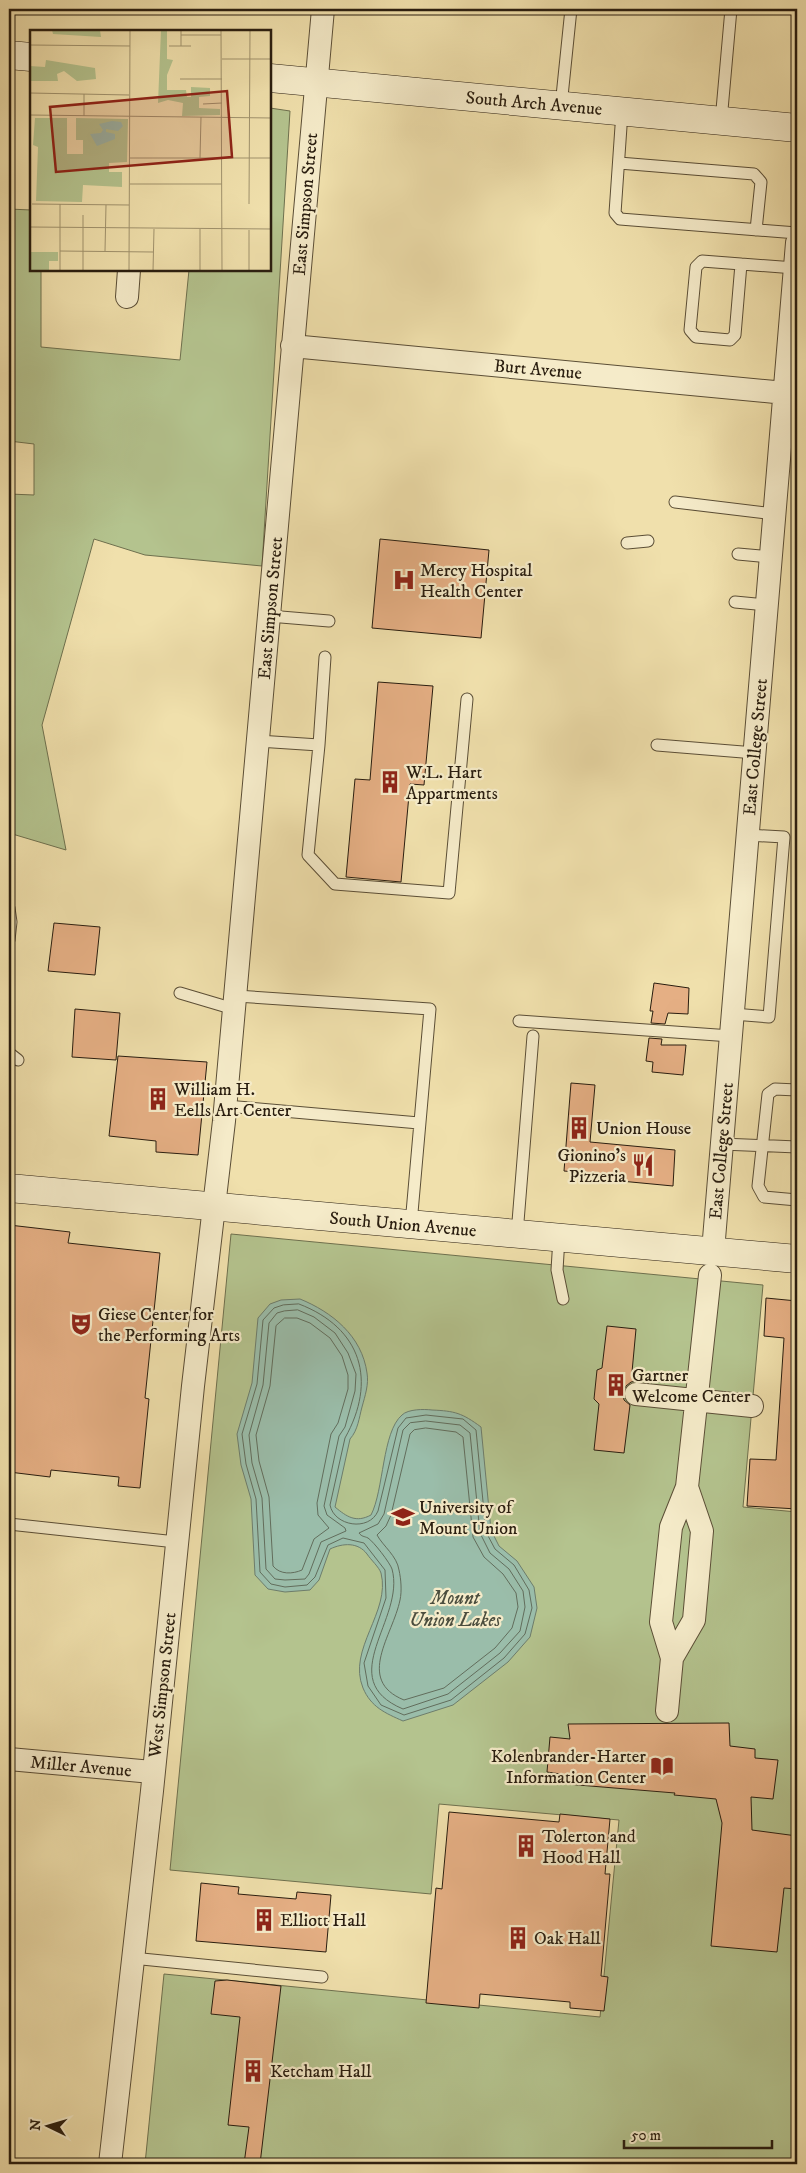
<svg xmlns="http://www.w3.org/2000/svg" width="806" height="2173" font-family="'IM FELL DW Pica',serif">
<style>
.green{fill:#b4c38e;stroke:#6e704e}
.water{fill:#9abdaa;stroke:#6d7d6c}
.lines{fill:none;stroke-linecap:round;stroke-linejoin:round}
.shore{stroke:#626d5c;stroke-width:1}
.building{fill:#e5af84;stroke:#291d0f}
.lane-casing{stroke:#5b4e36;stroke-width:13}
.street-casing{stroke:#5b4e36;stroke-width:24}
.secondary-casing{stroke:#291d0f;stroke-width:29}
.lane{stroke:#f5ebc9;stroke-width:11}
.street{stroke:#f5ebc9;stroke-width:22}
.secondary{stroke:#f5ebc9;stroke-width:28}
.labels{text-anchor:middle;stroke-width:4.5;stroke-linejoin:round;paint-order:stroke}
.street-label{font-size:18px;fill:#291d0f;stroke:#f5ebc9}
.poi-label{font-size:18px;fill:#291d0f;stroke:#f5ebc9;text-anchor:start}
.water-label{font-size:19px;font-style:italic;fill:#4b4d3e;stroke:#f5ebc9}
.inset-road{fill:none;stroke:#a0926d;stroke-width:1}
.view{fill:#8f2418;fill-opacity:0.15;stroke:#8f2418;stroke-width:2.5}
.inset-edge{fill:none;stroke:#291d0f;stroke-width:2.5}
</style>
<rect width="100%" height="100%" fill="#f0e0ac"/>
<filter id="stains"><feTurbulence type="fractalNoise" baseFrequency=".004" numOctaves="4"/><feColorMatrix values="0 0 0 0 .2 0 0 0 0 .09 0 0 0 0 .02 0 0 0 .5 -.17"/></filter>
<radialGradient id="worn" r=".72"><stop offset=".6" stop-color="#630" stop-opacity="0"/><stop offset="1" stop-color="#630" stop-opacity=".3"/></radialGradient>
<path class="green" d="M270,108l20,3 -28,455 -117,-11 -51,-16 -52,186 24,125 -57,-17v-339l25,1v-51l-25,-3v-232l22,1v60h10v77l139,13 9,-90h81z
M231,1234l532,51 -20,222 54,5v652h-652l19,-190 436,43 19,-197 -180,-16 -8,90 -261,-24z"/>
<path class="water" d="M300,1299c32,13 62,37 67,74 2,11 -2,23 -5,34 -3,11 -4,23 -12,32l-15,68c12,10 21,16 36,8 13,-25 11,-83 31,-100 6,-6 22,-6 30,-5 23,1 30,3 49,17l10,103 8,16 18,15 17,26 3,21 -7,29 -22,25 -55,43 -50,16c-18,-8 -32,-14 -40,-33 -16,-39 28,-76 18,-115 -2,-6 -10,-13 -14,-19 -9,-12 -24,-11 -37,-5l-11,31 -9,10 -25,2 -17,-3 -13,-14 -4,-76 -10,-34 -4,-31 15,-51 6,-65 12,-14 11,-4z"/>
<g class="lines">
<path class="shore" d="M299,1304c63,24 78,77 46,134l-15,67c4,21 39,27 48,6l20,-83 8,-10 20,-3 37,4 13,11 10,102 9,17 19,16 15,25 3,18 -7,26 -21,24 -53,42 -47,15 -23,-10 -13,-19 -4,-23 22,-65 -1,-28 -21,-27 -21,-5 -15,7 -13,32 -8,8 -22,2 -14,-3 -11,-12 -4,-73 -10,-35 -4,-30 15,-50 6,-64 11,-12 9,-3z
M298,1310l16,7 21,16 13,20 8,21 -1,17 -10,36 -6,9 -15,70 3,9 18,13 1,3 -25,11 -12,32 -4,5 -20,1 -10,-1 -9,-10 -4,-71 -10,-35 -3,-28 14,-50 6,-62 8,-10 7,-2z
M285,1318h12l13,5 20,15 12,18 6,19v14l-10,34 -7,11 -14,69 1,12 11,13 -15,11 -12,31c-9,4 -22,5 -29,-4l-4,-69 -10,-36 -3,-26 14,-49 6,-60z
M426,1421l34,4 10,8 10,100 10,20 19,16 14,22 2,16 -5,24 -20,22 -52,41 -45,15c-71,-30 3,-90 -11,-140 -2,-6 -18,-27 -24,-31 -4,-2 -6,-1 -9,-5l19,-9 6,-10 19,-84 7,-7z
M426,1428l30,4 7,5 10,100 11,20 19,17 13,19 2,14 -6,21 -17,20 -51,40 -40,12c-49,-20 -11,-65 -4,-100 2,-9 1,-21 -1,-30 -2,-14 -16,-24 -22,-35l9,-9 5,-11 19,-81 4,-4z"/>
</g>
<path class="building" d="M380,539l109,11 -8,88 -109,-10z
M378,682l55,4 -9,99 -14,-1 -9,98 -55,-5 9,-98 15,1z
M54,923l46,4 -5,48 -47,-4z
M654,983l35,5 -1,26 -20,-1 -3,11 -14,-1 2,-12h-3z
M75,1009l45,4 -4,47 -44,-3z
M649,1038l13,1 -1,6h25l-3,30 -31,-3 1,-10 -7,-1z
M118,1056l89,6 -9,93 -42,-3v-11l-47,-5z
M571,1083l24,2 -5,57 85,8 -2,36 -63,-6v-5l-46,-4z
M9,1225l61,7 -2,11 92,10 -15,145 4,1 -9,89 -22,-2 1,-9 -68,-7 -1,7 -41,-5z
M766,1298l31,3v208l-50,-3 3,-47 26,1 8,-122 -20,-2z
M607,1326l29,3 -4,43 5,3v6l-6,1 -5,4 -3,7 1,7 6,5 -6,48 -30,-3 5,-46 -5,-5 3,-29 5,-2z
M729,1723l1,23 25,3v9l23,2 -5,39 -22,-2 1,33 45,6v53l-13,-1 -7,64 -66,-6 11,-123 -6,-24 -42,-4 1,-2 -109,-9 1,-9 -20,-3 3,-35 20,2 -2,-15z
M449,1812l110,10 1,-8 50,5 -5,55h5l-9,102 7,1 -4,34 -34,-3v-6l-90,-8 -1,14 -53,-5 10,-115 6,1z
M201,1883l38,4 -1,7 58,5 1,-7 34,3 -5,57 -130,-11z
M227,1980l54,6 -21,178h-16l5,-37 -21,-2 12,-108 -29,-3 4,-33z"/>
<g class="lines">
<defs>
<path id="lane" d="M561,106l10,-97
M622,112l-7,101 5,6 177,14
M721,121l10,-112
M619,163l135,11 7,8 -5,48
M741,264l-6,71 -5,5 -34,-3 -6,-7 6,-63 6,-6 93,7
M675,502l99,12
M627,543l21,-2
M738,554l33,3
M735,602l32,3
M269,616l60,5
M258,741l61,4 6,-88
M319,745l-11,110 27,29 114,9 18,-194
M657,745l98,8
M9,908l2,14 -2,18
M180,993l54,16
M236,996l194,13 -19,215
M733,1014l36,3 15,-180 -36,-2
M519,1021l212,15
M9,1053l9,7
M797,1090l-22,-1 -7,5 -10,92 6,11 33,3
M226,1106l193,17
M722,1144l75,3
M517,1234l16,-198
M559,1238l-2,32 6,29
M9,1524l167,18
M132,1958l190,19"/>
<path id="street" d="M127,297l2,-27
M292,346l493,47
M713,1251l84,-1008
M636,1394l116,12
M672,1658l22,-38 8,-89 -15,-44
M667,1711l5,-53 -11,-36 10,-95 16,-40 23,-212
M9,1759l143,13
M110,2164l42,-373 41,-405 31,-265 99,-1112"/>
<path id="secondary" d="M9,55l22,2
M270,78l527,50
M9,1188l788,71"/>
</defs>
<use href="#lane" class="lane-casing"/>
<use href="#street" class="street-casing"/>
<use href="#secondary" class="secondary-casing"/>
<use href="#lane" class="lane"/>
<use href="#street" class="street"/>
<use href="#secondary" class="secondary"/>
</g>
<defs>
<symbol id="hospital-bare" viewBox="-9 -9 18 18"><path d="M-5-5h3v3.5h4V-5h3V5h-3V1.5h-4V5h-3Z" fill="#8f2418" stroke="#f5ebc9" stroke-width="2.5" paint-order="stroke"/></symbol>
<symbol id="building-bare" viewBox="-9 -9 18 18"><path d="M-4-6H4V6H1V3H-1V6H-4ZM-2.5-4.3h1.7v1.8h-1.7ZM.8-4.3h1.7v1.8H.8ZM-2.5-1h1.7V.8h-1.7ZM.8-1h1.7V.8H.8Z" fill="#8f2418" stroke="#f5ebc9" stroke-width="2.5" paint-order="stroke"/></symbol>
<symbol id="restaurant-bare" viewBox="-9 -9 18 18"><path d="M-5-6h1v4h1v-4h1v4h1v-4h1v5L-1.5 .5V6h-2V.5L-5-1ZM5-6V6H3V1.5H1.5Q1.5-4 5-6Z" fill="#8f2418" stroke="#f5ebc9" stroke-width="2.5" paint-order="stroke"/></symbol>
<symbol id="theatre-bare" viewBox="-9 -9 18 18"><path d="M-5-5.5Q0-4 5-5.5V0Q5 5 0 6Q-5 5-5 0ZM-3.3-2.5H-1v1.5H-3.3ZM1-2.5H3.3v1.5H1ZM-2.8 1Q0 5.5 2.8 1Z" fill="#8f2418" stroke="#f5ebc9" stroke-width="2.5" paint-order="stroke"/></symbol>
<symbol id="university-bare" viewBox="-9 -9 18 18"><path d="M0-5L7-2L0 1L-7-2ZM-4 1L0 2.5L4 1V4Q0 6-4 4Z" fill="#8f2418" stroke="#f5ebc9" stroke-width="2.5" paint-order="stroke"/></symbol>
<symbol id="library-bare" viewBox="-9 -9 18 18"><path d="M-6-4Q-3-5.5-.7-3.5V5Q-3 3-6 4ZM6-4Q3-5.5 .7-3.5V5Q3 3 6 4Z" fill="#8f2418" stroke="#f5ebc9" stroke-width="2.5" paint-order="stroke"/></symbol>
</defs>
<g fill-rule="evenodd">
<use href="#hospital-bare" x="388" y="564" width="32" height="32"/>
<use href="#building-bare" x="374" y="766" width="32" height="32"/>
<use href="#building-bare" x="142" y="1083" width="32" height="32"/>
<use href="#building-bare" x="563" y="1112" width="32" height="32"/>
<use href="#restaurant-bare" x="627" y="1149" width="32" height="32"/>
<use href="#theatre-bare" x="65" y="1308" width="32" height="32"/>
<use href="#building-bare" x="600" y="1369" width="32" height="32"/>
<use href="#university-bare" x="387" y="1501" width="32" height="32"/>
<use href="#library-bare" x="646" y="1750" width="32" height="32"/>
<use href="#building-bare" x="510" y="1830" width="32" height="32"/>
<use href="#building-bare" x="248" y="1904" width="32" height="32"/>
<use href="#building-bare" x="502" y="1922" width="32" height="32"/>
<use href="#building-bare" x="237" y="2055" width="32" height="32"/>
</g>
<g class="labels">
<g class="street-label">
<text transform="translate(534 103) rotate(5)" y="6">South Arch Avenue</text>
<text transform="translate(305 204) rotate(-85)" y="6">East Simpson Street</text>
<text transform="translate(538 369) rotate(5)" y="6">Burt Avenue</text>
<text transform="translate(270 608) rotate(-85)" y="6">East Simpson Street</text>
<text transform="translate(755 747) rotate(-85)" y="6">East College Street</text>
<text transform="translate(721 1151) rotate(-85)" y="6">East College Street</text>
<text transform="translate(403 1224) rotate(5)" y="6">South Union Avenue</text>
<text transform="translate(162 1685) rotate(-84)" y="6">West Simpson Street</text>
<text transform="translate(81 1766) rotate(5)" y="6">Miller Avenue</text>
</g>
<g class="poi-label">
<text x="420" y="576">Mercy Hospital<tspan x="420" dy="21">Health Center</tspan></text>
<text x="406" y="778">W.L. Hart<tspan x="406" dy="21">Appartments</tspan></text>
<text x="174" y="1095">William H.<tspan x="174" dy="21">Eells Art Center</tspan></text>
<text x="596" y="1134">Union House</text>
<text x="626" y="1161" text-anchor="end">Gionino's<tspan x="626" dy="21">Pizzeria</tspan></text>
<text x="98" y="1320">Giese Center for<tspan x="98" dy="21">the Performing Arts</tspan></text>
<text x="632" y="1381">Gartner<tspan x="632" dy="21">Welcome Center</tspan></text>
<text x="419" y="1513">University of<tspan x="419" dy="21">Mount Union</tspan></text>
<text x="646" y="1762" text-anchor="end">Kolenbrander-Harter<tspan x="646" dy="21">Information Center</tspan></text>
<text x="542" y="1842">Tolerton and<tspan x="542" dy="21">Hood Hall</tspan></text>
<text x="280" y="1926">Elliott Hall</text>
<text x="534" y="1944">Oak Hall</text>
<text x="270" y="2077">Ketcham Hall</text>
</g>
<g class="water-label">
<text x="455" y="1604">Mount<tspan x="455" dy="22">Union Lakes</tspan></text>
</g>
</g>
<g transform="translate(30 30)">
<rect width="241" height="241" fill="#f0e0ac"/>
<path d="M22,0h48l1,7 -48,-3zM131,0h6v29l6,1 -6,15v15h19l1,7h4v-10l19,1v8l-11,1v11l21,1v6l-38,1 1,-13 -15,-3 -10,3zM16,30l49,8 1,11 -19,2 -13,-10 -7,3 1,7h-28v-15l15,1zM5,88h32v36h16v-14h-7v-22l52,1 -1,43 -18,1v9h13v15l-39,-2 -1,17 -46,-1 2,-54 -5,-2zM0,222h28v9h-9v10h-19z" fill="#b4c38e"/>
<path d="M82,91l9,1 2,4 -5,5 -12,-2v3l9,2v5l-18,7 -7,-12 11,-1 2,-3 -4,-6z" fill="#9abdaa"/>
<path class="inset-road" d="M151,0v16M191,0l1,241M151,5h40M0,15l100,1M139,16h22M192,29h50M150,49h42M0,63l99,2M54,64v22M173,74l19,-1M0,85l242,3M100,128h142M170,128l1,-41M100,154h92M2,174l97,1M219,174l1,-174M0,197l242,2M170,199v42M219,200v41M30,221l93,1M75,221l1,-46M30,241v-67M53,241v-56M99,241l1,-241M123,241l1,-42"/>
<path class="view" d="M197,61l5,66 -176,15 -6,-65z"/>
<rect width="241" height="241" class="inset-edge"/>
</g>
<rect width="806" height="2173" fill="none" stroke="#f0e0ac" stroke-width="30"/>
<rect x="10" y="10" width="786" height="2153" fill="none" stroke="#291d0f" stroke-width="2.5"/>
<rect x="15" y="15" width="776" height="2143" fill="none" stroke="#291d0f"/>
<g transform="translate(48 2126) rotate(275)" stroke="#f5ebc9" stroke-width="4" paint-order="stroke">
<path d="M0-4L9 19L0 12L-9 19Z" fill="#291d0f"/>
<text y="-8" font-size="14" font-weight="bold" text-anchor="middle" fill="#291d0f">N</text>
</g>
<path d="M624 2140v8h148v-8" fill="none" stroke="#291d0f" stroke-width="2.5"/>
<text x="631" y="2140" font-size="15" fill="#291d0f" stroke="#f5ebc9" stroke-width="4" paint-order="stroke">50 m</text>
<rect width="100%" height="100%" filter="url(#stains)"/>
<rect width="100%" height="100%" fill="url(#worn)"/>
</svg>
